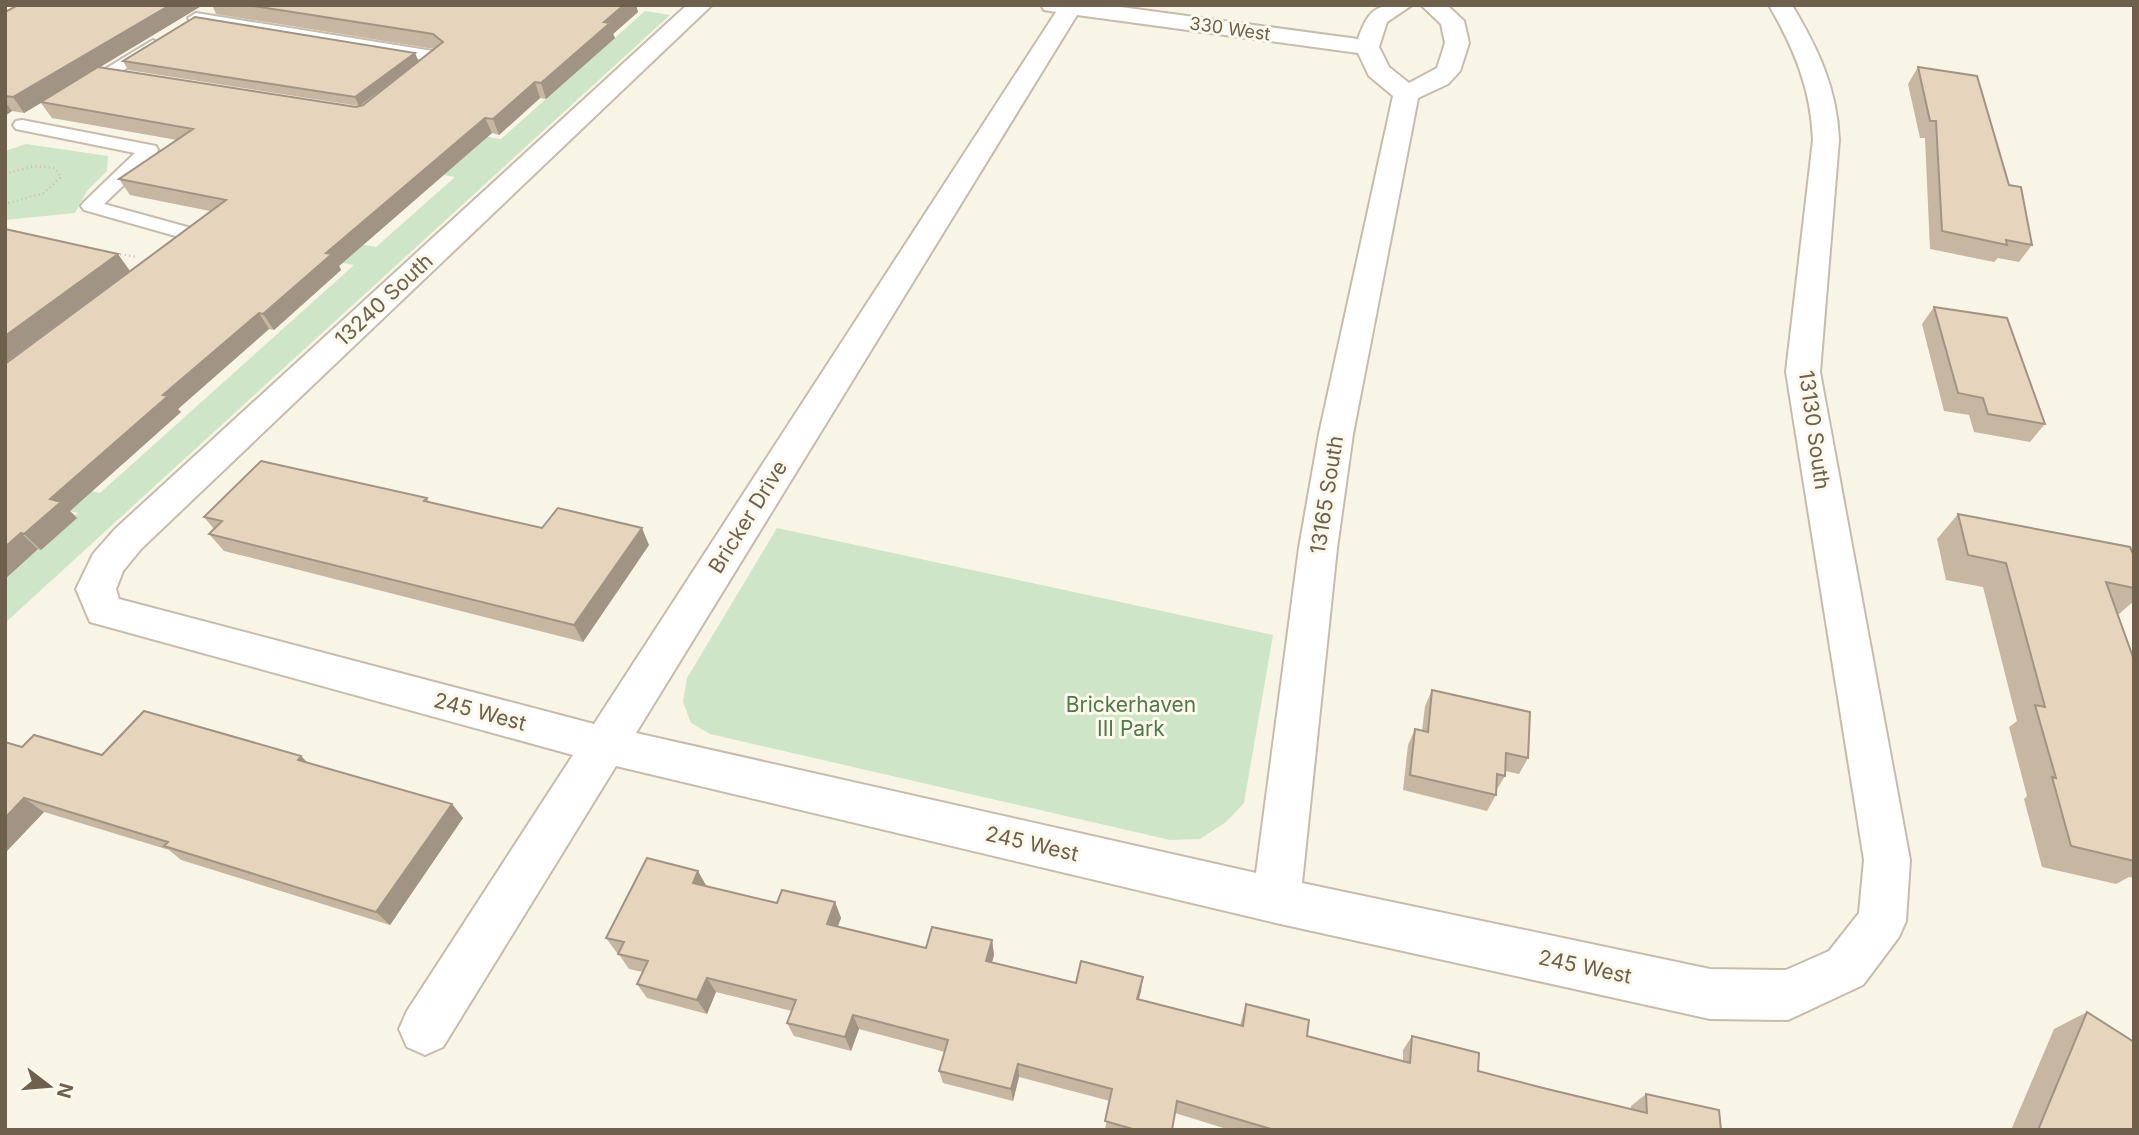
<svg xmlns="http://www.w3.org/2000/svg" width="2139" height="1135" font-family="Inter,sans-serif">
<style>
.green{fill:#cee5c7}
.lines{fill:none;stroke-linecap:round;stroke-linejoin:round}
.lane-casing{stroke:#c7bcac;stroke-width:4}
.street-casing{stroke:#c7bcac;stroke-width:4}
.path{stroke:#d0bda5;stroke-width:2.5;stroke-dasharray:1 3.5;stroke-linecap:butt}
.lane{fill:#fff;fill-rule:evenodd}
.street{fill:#fff;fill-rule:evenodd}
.wall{fill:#c6b6a2;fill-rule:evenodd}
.shaded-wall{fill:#a19484}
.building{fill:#e6d4bc;stroke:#a19484;stroke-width:2}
.labels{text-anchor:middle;stroke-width:6;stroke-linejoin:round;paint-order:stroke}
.far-street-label{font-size:18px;fill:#6f604e;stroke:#fcf9ec}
.street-label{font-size:21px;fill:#6f604e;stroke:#fcf9ec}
.park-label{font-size:21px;fill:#51794b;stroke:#fcf9ec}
</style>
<rect width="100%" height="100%" fill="#f9f5e6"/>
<path class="green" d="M645,11l25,4 -665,608v-45l73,-65 -73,-18v-25l95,23 254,-228 -118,-23 22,-17 118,22 79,-70 -117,-21 46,-36 117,19z
M26,144l82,12 -1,15 -20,20 -12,22 -70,7v-69z
M777,528l496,107 -29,168 -18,19 -26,17 -30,1 -460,-106 -19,-11 -8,-21 4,-24z"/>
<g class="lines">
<defs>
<path id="lane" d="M196,13l243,39 8,5 -20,18 -6,1 -8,-5 12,-11 -235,-39 -2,-3z
M153,40l8,5 -2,3 -72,45 -6,1 -9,-5z
M22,120l134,26 2,4 -2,4 -52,50 98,27 3,4c-8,11 -22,21 -35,17l-3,-4 12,-11 -95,-27 -3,-4 3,-4 51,-49 -119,-24 -3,-4 3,-4z"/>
<path id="street" d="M687,5h25l-571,544 -18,22 -7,18 3,10 475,125 462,-712 -12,-2 -3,-5h65l252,34c12,-34 20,-34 54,-34l-25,17 -8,25 10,20 20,16 28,-15 8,-25 -4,-19 -20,-19h26l17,16 5,22 -9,28 -12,13 -30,14 -65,336 -16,114 -35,335 408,86 76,1 43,-19 30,-38 5,-53 -78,-488 27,-232c-2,-52 -19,-91 -44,-135h23c26,44 45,83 47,135l-19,232 90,488 -4,61 -7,16 -36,48 -75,35 -78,-1 -434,-96 -660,-157 -173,281 -18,8 -18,-8 -8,-18 8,-18 166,-256 -483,-133 -14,-33 17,-35 22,-25zM1077,15l281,38 11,23 24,20 -74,338 -20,114 -43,325 -620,-140z"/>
</defs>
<use href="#lane" class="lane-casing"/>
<use href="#street" class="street-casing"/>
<path class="path" d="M5,174l29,-8 21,2 6,9 -17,16 -39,11
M107,252l30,5"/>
<use href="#lane" class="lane"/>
<use href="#street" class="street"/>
</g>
<path class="wall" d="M18,5h185l-103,62 256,40 3,-1 -231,-36 -5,-9h295l16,-12 -218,-35 -4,-9h424l2,7 -25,22 2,4 -69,61 -6,-1 -41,37 -7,-2 -153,133 2,4 -67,60 -5,-1 -91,80 3,3 -111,99 7,7 -36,32 -3,-1 -33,30v-215l205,-153 -80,-16 -11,-16 58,-39 -125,-22 -11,-15 -17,10 -12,-2 -7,5v-104zM408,69l-45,36 -3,1z
M1918,67l91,118 23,60 -13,17 -21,-4 -4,4 -64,-13 -5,-111h-5l-12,-54z
M1934,307l111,117 -15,18 -56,-10 -5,-17 -25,-4 -22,-87z
M427,498l2,4 113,26 107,17 -66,97 -359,-91 -15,-17 5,-5 -10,-12z
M1958,514l176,74v13l-15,13h-2l17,46v218l-5,-1 -13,7 -74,-17 -18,-68 3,-3 -18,-69 8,-6 -34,-134 -37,-7 -9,-41z
M1432,690l96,68 -9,16 -14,-3v5l-9,15v4l-9,16 -84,-21 5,-45 7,-16 7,2 3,-25z
M5,742l17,5 80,8 199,1 7,7 144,41 11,14 -73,107 -209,-65 -12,-10 -125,-38 -39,41z
M706,886l71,17 58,-1 6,16 -4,9 89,21 66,-8 2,15 -2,7 84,21 65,8 -2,8 101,26 6,-21 61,32 96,25v-11l9,-14 66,35 153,38v-3l15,-12 75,36h-491l-55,-17 -3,17h-67l5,-29 -91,-24 -6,24 -70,-18 -4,-12 6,-19 -86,-23 -8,22 -57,-15 -7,-13 5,-12 -76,-19 -9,22 -60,-16 -10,-14 6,-12 -14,-3 -11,-16h-1l-11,-15z
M2087,1012l47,118h-123l43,-101z"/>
<path class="shaded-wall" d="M170,5h33l-179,108 -11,-16z
M624,5h12l2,7 -25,22 2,4 -69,61 -5,-16 63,-61z
M415,53l4,9 -60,44 -4,-9z
M535,82l5,16 -41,37 -6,-16z
M5,102l7,9 -7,5z
M485,118l7,15 -153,133 2,4 -67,60 -11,-16 63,-61z
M118,254l12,17 -125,92v-27z
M259,313l10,16 -91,80 3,3 -111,99 7,7 -36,32 -17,-16 26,-35 113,-104z
M642,528l7,17 -66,97 -9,-17z
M21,533l17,16 -33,30v-32z
M301,756l14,15 -17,-11z
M24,798l20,14 -39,41v-35z
M452,804l11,14 -73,107 -14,-13z
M698,871l9,16 -14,-4z
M835,902l6,16 -8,21 -6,-15z
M992,940l2,15 -6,21 -2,-15z
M1143,977l-2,14 -6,22 2,-14z
M707,978l9,14 -9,22 -10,-14z
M853,1015l6,14 -8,22 -6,-14z
M1018,1064l1,13 -6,24 -2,-12z"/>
<path class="building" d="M18,5h152l-157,92 -8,-1v-84z
M247,5h377l-20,17 6,1 -69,60 -6,-1 -42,37 -8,-1 -159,135 6,1 -69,60 -4,-1 -96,82 5,1 -118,103 11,3 -37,32 -3,-1 -16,14v-183l221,-164 -107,-21 74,-50 -152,-27 57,-35 258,40 7,-2 80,-63 -10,-8z
M195,17l220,36 -60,44 -232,-36z
M1918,67l59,9 32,109 12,2 11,58 -26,-5 1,5 -65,-14 -6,-110h-6z
M5,229l113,25 -113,82z
M1934,307l73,11 38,106 -57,-10 -5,-16 -25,-5z
M261,461l166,37 -3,3 118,27 16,-20 84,20 -68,97 -365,-91 13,-13 -18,-4z
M1958,514l172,33 4,9v32l-28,-6 28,78v201l-63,-15 -19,-69 4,1 -21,-73 10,2 -39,-144 -38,-8z
M1432,690l98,22 -2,46 -22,-5 -1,23 -8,-2 -1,21 -86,-20 5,-46 13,3z
M144,711l157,45 -3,4 154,44 -76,108 -212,-66 4,-4 -144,-44 -19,20v-76l17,5 12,-12 68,20z
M647,858l51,13 -5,12 84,20 5,-13 53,12 -8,22 99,24 6,-21 60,13 -6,21 90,22 5,-22 62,16 -6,22 106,27 3,-22 63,16 -2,16 103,27 2,-27 67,17 -1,18 65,17 104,25 -1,-19 73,16 2,20h-447l-97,-29 -5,29h-36l-31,-9 7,-32 -94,-25 -7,25 -72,-18 9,-31 -95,-25 -8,22 -58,-14 9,-23 -89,-22 -10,22 -60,-16 11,-23 -30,-7 6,-12 -18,-4z
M2087,1012l47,30v88h-96z"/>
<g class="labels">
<g class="far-street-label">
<text transform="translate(1230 29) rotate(8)" y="6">330 West</text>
</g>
<g class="street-label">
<text transform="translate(384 300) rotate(-43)" y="7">13240 South</text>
<text transform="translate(1814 430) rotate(82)" y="7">13130 South</text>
<text transform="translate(1327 495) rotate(-81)" y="7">13165 South</text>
<text transform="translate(748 517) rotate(-58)" y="7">Bricker Drive</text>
<text transform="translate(480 712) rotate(15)" y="7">245 West</text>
<text transform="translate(1032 844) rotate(13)" y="7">245 West</text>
<text transform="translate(1585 967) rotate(12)" y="7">245 West</text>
</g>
<g class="park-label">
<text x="1131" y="712">Brickerhaven<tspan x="1131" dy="24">III Park</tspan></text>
</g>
</g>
<rect width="2139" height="1135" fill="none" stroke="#6f604e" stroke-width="14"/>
<g transform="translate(49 1086) rotate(106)" stroke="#fcf9ec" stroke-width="5" paint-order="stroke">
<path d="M0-5L12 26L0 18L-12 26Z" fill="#6f604e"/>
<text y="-10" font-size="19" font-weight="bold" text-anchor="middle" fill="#6f604e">N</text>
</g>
</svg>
